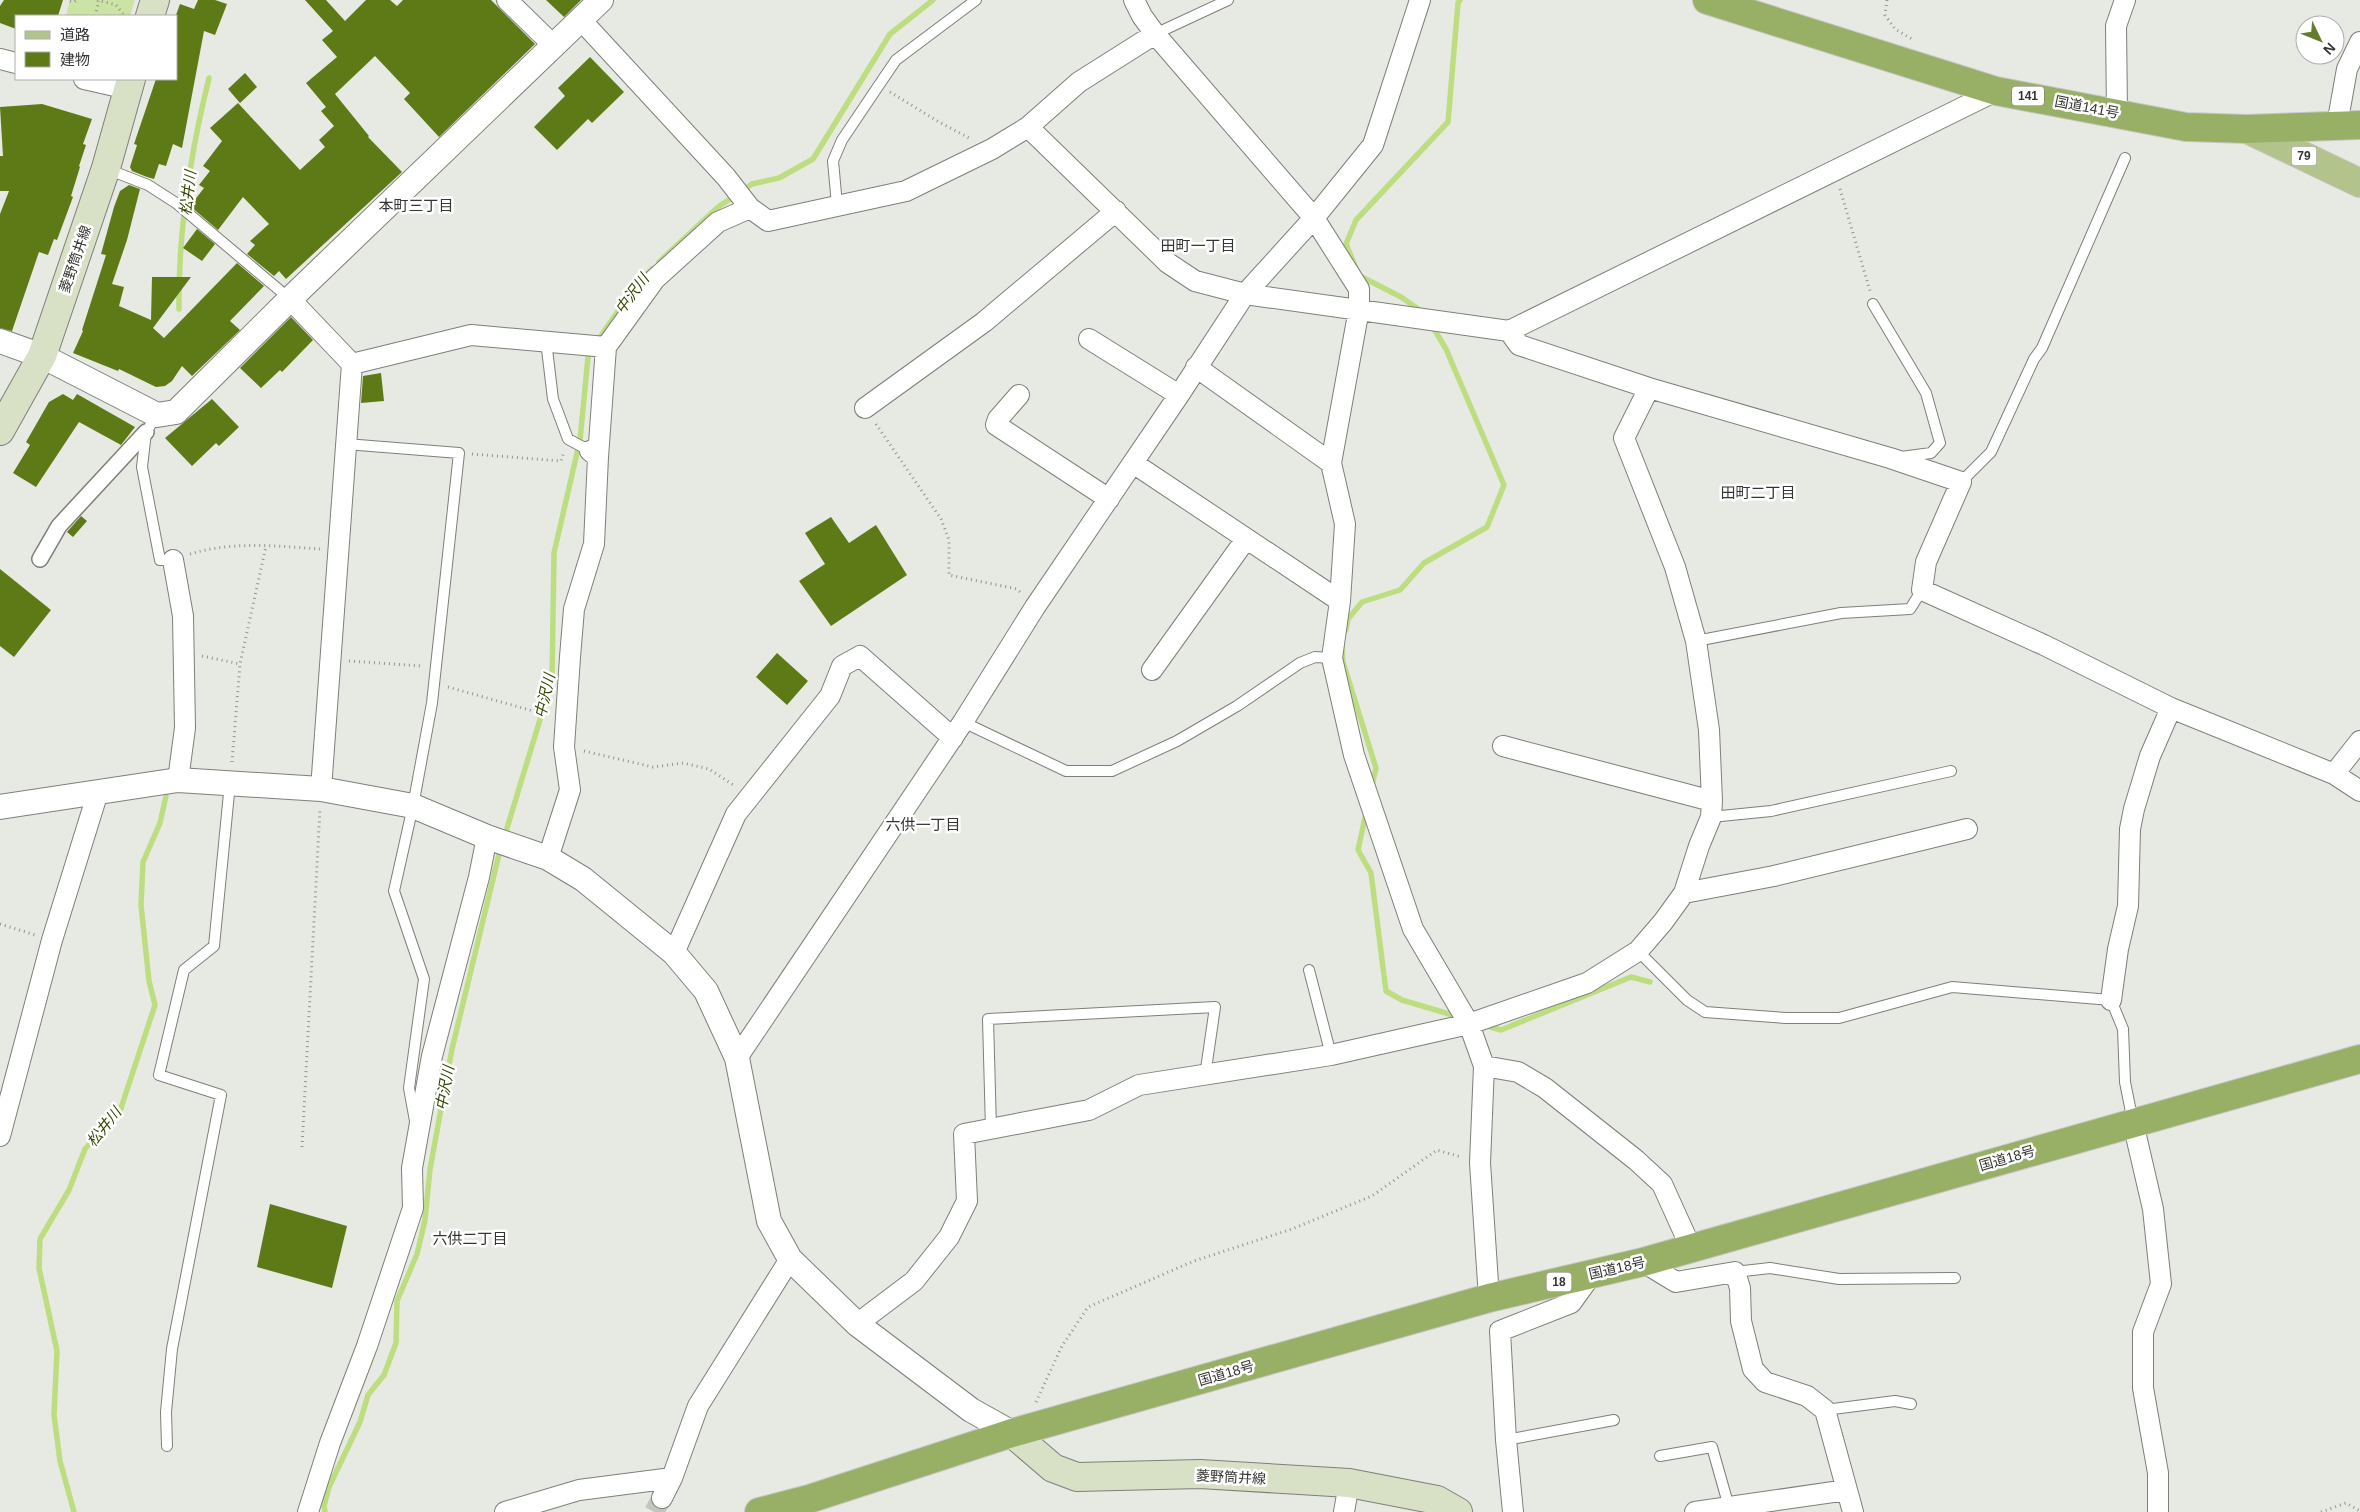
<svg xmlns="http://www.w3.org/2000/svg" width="2360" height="1512" font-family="Helvetica,'Noto Sans JP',sans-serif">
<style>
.green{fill:#cbe3a4}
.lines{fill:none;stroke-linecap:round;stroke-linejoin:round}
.stream{stroke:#bdde80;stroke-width:5.5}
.building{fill:#5e7a17}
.minor-tunnel{stroke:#c3c6c0;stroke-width:20;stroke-dasharray:20 10;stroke-linecap:butt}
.service-casing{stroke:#7d8079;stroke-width:12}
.pedestrian-casing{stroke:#7d8079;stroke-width:18}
.minor-casing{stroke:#7d8079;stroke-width:22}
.tertiary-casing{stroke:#7d8079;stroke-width:26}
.secondary-casing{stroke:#7d8079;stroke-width:30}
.primary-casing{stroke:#c6c6c6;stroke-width:30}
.trunk-casing{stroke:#c6c6c6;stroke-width:30}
.path{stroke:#92948f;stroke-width:3;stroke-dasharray:1 4;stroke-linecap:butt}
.service{stroke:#fff;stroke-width:10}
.pedestrian{stroke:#fff;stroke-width:15}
.minor{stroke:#fff;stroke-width:20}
.tertiary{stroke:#fff;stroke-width:24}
.secondary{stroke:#d8e1c5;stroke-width:28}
.primary{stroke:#b2c48c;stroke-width:28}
.trunk{stroke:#98b066;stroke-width:28}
.labels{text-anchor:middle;stroke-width:5;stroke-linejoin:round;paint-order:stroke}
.shield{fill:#fff;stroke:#717270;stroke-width:1}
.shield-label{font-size:12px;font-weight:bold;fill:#343532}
.street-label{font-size:14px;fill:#343532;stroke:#fff}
.water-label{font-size:15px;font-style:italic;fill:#354800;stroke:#fff}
.neighbourhood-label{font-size:15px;fill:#343532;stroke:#fff}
</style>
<rect width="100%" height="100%" fill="#e7eae3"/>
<path class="green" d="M70,0h65l-5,16h-64z"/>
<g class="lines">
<path class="stream" d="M659,262l59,-55 34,-23 27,-6 34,-19 77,-125 43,-34
M1356,268l-10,-24 10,-24 92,-98 10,-119 2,-3
M1360,276l41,21 20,14
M179,309c-1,-76 12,-158 30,-231
M596,343l42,-61 14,-13
M1346,630l2,-11 14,-17 38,-12 24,-27 63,-36 17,-42 -58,-136 -15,-25
M1342,646l1,16 33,106 -4,18
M1366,813l-8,37 13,23 15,118 16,9 57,17
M504,838l48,-158 2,-127 26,-113 8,-83 3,-6
M1484,1025l17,5 130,-53 19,5
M74,1512l-14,-51 -6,-46 3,-64 -18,-83 1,-29 29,-49 16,-41 35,-38 35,-106 -6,-24 -8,-76 2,-43 17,-39 6,-27
M325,1512l-1,-6 5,-19 31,-65 8,-27 16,-20 12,-32 1,-42 20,-47 8,-34 5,-51 22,-120 49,-203"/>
</g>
<path class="building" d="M4,0h59l-5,16h-42v13l-16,-6v-17z
M198,0h17l12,4 -12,31 -11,-4 -22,117 -9,-4 -7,22 -7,-2 -5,15 -7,-2 -15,-6 -2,-4 7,-22 -3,-1 22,-65h20v-64l4,-11 14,5z
M305,0h21l19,21 21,-21h24l7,6 6,-6h88l44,44 -96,93 -35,-38 6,-6 -35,-37 -40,38 34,42 -1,1 34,35 -116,107 -7,-8 -5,5 -27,-22 8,-9 -5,-4 19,-17 -26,-27 -25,33 -28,-24 14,-18 -5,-3 11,-14 -7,-5 19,-25 -12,-13 28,-25 62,67 25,-23 -6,-7 15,-14 -13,-15 5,-4 -20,-24 31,-26 -15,-17 11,-9z
M546,0h35l-17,17z
M590,57l34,35 -32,31 -4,-4 -31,31 -23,-23 31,-31 -7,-8z
M245,73l12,14 -17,16 -12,-14z
M42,104l50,15 -9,25 3,1 -7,21 1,1 -9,29 2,1 -16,43 -3,-1 -6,16 -9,-3 -27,79 -12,-3v-114l9,-23h-9v-35h3l-3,-49z
M129,185l11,4 -13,51 -15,44 12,3 -5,19 32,14 1,-43h39l-38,51 11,10 73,-75 27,23 -34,35 10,9 -48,46 -10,-10 -10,15 -7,5 -9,1 -37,-18 -1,2 -45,-18 10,-22 -1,-1 24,-75 -5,-1 13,-47 6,-16z
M197,229l18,15 -13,17 -19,-13z
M291,317l22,23 -31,32 -2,-2 -19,18 -21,-20z
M381,373l3,28 -23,2 2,-27z
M63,394l10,6 4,-6 58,33 -14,18 -42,-23 -43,65 -23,-14 17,-28 -4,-3 23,-40z
M212,399l27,28 -20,19 -3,-3 -24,23 -27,-28z
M81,516l6,5 -14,16 -6,-5z
M831,517l18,26 27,-18 31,50 -76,51 -32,-45 26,-17 -20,-31z
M0,569l51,41 -37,47 -14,-11z
M777,653l31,28 -21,24 -31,-28z
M270,1204l77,22 -15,62 -75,-21z"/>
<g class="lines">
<path class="minor-tunnel" d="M654,1512l16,-29"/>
<defs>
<path id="service" d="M1155,34l73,-34
M107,169l41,16 28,18 114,96
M837,205l-4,-44 9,-21 37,-55 17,-25 80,-60
M1873,304l53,89 14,50 -9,10 -30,4
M546,341l7,58 15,40 22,12
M157,415l-11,17 -4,35 18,93h13
M346,444l113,9 -27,250 -19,103 -19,85 30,88 -15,109 6,33
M1961,482l30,-30 43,-93 8,-11 83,-190
M1696,641l145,-28 69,-4 12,-19
M963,722l103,49h46l65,-30 60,-35 63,-43 15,-6 17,1
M1711,817l60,-6 180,-40
M1638,951l49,49 18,12 81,6h53l113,-31 159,13 12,29 2,53 8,40
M1309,970l22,85
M991,1129l-3,-110 227,-12 -10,69
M1735,1272l35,-4 69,11 116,-1
M1825,1410l70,-9 16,3
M1506,1440l108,-20
M167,1446l-1,-34 6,-63 49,-254 -62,-20 25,-105 30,-24 16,-163
M1660,1456l52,-9 17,60"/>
<path id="pedestrian" d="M40,559l19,-33 87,-94"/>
<path id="minor" d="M507,0l47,46
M1134,0l8,16 13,18 159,184 45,71v20l-28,154 14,61 -5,77 -8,57 22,97 59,174 56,95 15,42 -4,97 9,135
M581,20l145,157 24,31 18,13 138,-30 86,-42 36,-22 51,-45 76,-48
M0,59l16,4
M84,79l44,10
M2117,113l-1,-87 9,-26
M2337,125l10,-56 13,-27
M1028,127l140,136 27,18 50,13 264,37 487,-240
M290,299l62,65 -31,425
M1509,331l10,14 130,43 241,70 71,24 -35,80 -4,28 122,55 127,63 163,66 26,17
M1089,339l90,56
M352,364l119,-29 135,12
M1196,367l135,96
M1019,395l-21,24 -2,6 113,74
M865,408l119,-86 132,-111
M598,457l8,-110 49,-68 63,-57 32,-14
M1133,463l207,138
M173,560l10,56 2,112 -7,52
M1152,670l94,-131
M1503,746l209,55
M2334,774l26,-33
M548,858l22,-68 -6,-43 6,-90 4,-48 20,-65 4,-87 -8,-6
M1684,893l90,-17 193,-47
M674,953l62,-139 94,-118 12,-30 18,-10 93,82
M2111,1000l7,-51 10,-43 2,-77 4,-20 16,-53 21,-48
M737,1058l226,-336 72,-115 144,-212 66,-101 69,-76 59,-73 47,-145
M1484,1066l34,6 27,16 91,72 26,24 29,64
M2133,1123l20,86 8,75 -18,48v56l15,85v39
M0,1136l52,-196 46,-148
M1643,1262l33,20 59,-10 5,16 1,33 12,48 12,13 42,14 18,14 28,102
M857,1324l57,-43 35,-44 18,-36 -3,-67 125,-24 50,-25 192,-30 138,-31 118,-41 51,-32 25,-29 21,-29 15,-47 12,-29 1,-16 -3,-71 -13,-89 -21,-74 -51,-129 25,-50
M662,1498l10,-20 26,-72 92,-147
M308,1512l22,-69 37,-97 46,-138 -1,-40 20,-112 47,-179 8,-40
M505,1512l74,-22 93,-12
M1344,1512l5,-29
M1513,1512l-7,-72 -6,-109 71,-28 21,-29
M1695,1512l152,-22"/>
<path id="tertiary" d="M0,341l42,15 115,59 19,-3 114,-113 311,-299
M0,807l178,-27 143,9 92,17 74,31 61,21 35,21 91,74 32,38 31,67 32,163 21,38 67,65 114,86 41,23"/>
<path id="secondary" d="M150,16l5,-16
M0,431l42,-75 64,-188 25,-89
M1012,1433l41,35 24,9 123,-3 149,9 88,17 21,12"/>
<path id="primary" d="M2247,129l113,54"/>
<path id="trunk" d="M1707,0l289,91 190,36 61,2 113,-4
M759,1512l50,-13 203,-66 477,-135 154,-36 717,-203"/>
</defs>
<use href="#service" class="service-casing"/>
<use href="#pedestrian" class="pedestrian-casing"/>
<use href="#minor" class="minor-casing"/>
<use href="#tertiary" class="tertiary-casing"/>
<use href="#secondary" class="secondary-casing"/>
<use href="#primary" class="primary-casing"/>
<use href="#trunk" class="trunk-casing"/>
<path class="path" d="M97,0l19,5 8,10
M1887,0l-2,15 10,14 17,10
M70,1l4,1 3,-2
M95,16l4,-15
M890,92l49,30 32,17
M1840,189l30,102
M876,424l65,95 8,21v35l68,14 5,5
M472,454l89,7 3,-10
M190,554c42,-13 87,-8 130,-5
M202,656l38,8
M349,661l73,5
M448,687l85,24 10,-6 4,2
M584,751l69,16 30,-4 26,6 26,17
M232,762l8,-98 26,-118
M0,924l35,11
M302,1147l18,-338
M1036,1402l26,-56 26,-39 106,-46 98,-32 80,-33 65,-46 24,7
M2321,1512l25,-9 14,8"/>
<use href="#service" class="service"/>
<use href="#pedestrian" class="pedestrian"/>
<use href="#minor" class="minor"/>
<use href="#tertiary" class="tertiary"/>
<use href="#secondary" class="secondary"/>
<use href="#primary" class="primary"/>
<use href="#trunk" class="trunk"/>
</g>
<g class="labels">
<g class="shield">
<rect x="2012" y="86.5" width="32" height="19" rx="4"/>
<rect x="2291.5" y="146.5" width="25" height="19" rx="4"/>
<rect x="1546.5" y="1272.5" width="25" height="19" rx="4"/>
</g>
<g class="shield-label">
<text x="2028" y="100">141</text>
<text x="2304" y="160">79</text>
<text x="1559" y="1286">18</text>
</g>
<g class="street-label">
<text transform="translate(2087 107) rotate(11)" y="5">国道141号</text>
<text transform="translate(75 259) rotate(-71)" y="5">菱野筒井線</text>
<text transform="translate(2007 1158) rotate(-16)" y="5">国道18号</text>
<text transform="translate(1617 1268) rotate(-13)" y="5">国道18号</text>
<text transform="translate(1226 1373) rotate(-16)" y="5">国道18号</text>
<text transform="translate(1231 1477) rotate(3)" y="5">菱野筒井線</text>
</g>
<g class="water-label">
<text transform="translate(188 193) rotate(-83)" y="5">松井川</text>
<text transform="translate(632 294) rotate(-53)" y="5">中沢川</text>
<text transform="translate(545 696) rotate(-77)" y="5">中沢川</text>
<text transform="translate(445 1088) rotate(-80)" y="5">中沢川</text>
<text transform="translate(104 1127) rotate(-51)" y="5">松井川</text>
</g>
<g class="neighbourhood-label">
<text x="416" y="211">本町三丁目</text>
<text x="1198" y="251">田町一丁目</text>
<text x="1758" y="498">田町二丁目</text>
<text x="923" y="830">六供一丁目</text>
<text x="470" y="1244">六供二丁目</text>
</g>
</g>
<rect x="15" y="15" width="162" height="65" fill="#ffffff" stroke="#aeaead"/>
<rect x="25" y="31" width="25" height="8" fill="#b2c48c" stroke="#aeaead"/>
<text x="60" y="40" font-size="15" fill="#343532">道路</text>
<rect x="25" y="52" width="25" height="15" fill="#5e7a17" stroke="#aeaead"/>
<text x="60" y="65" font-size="15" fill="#343532">建物</text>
<g transform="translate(2320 40) rotate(133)"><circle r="24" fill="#ffffff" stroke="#aeaead"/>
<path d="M0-4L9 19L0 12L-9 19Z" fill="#637c2f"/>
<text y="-8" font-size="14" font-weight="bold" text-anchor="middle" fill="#343532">N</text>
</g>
</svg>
